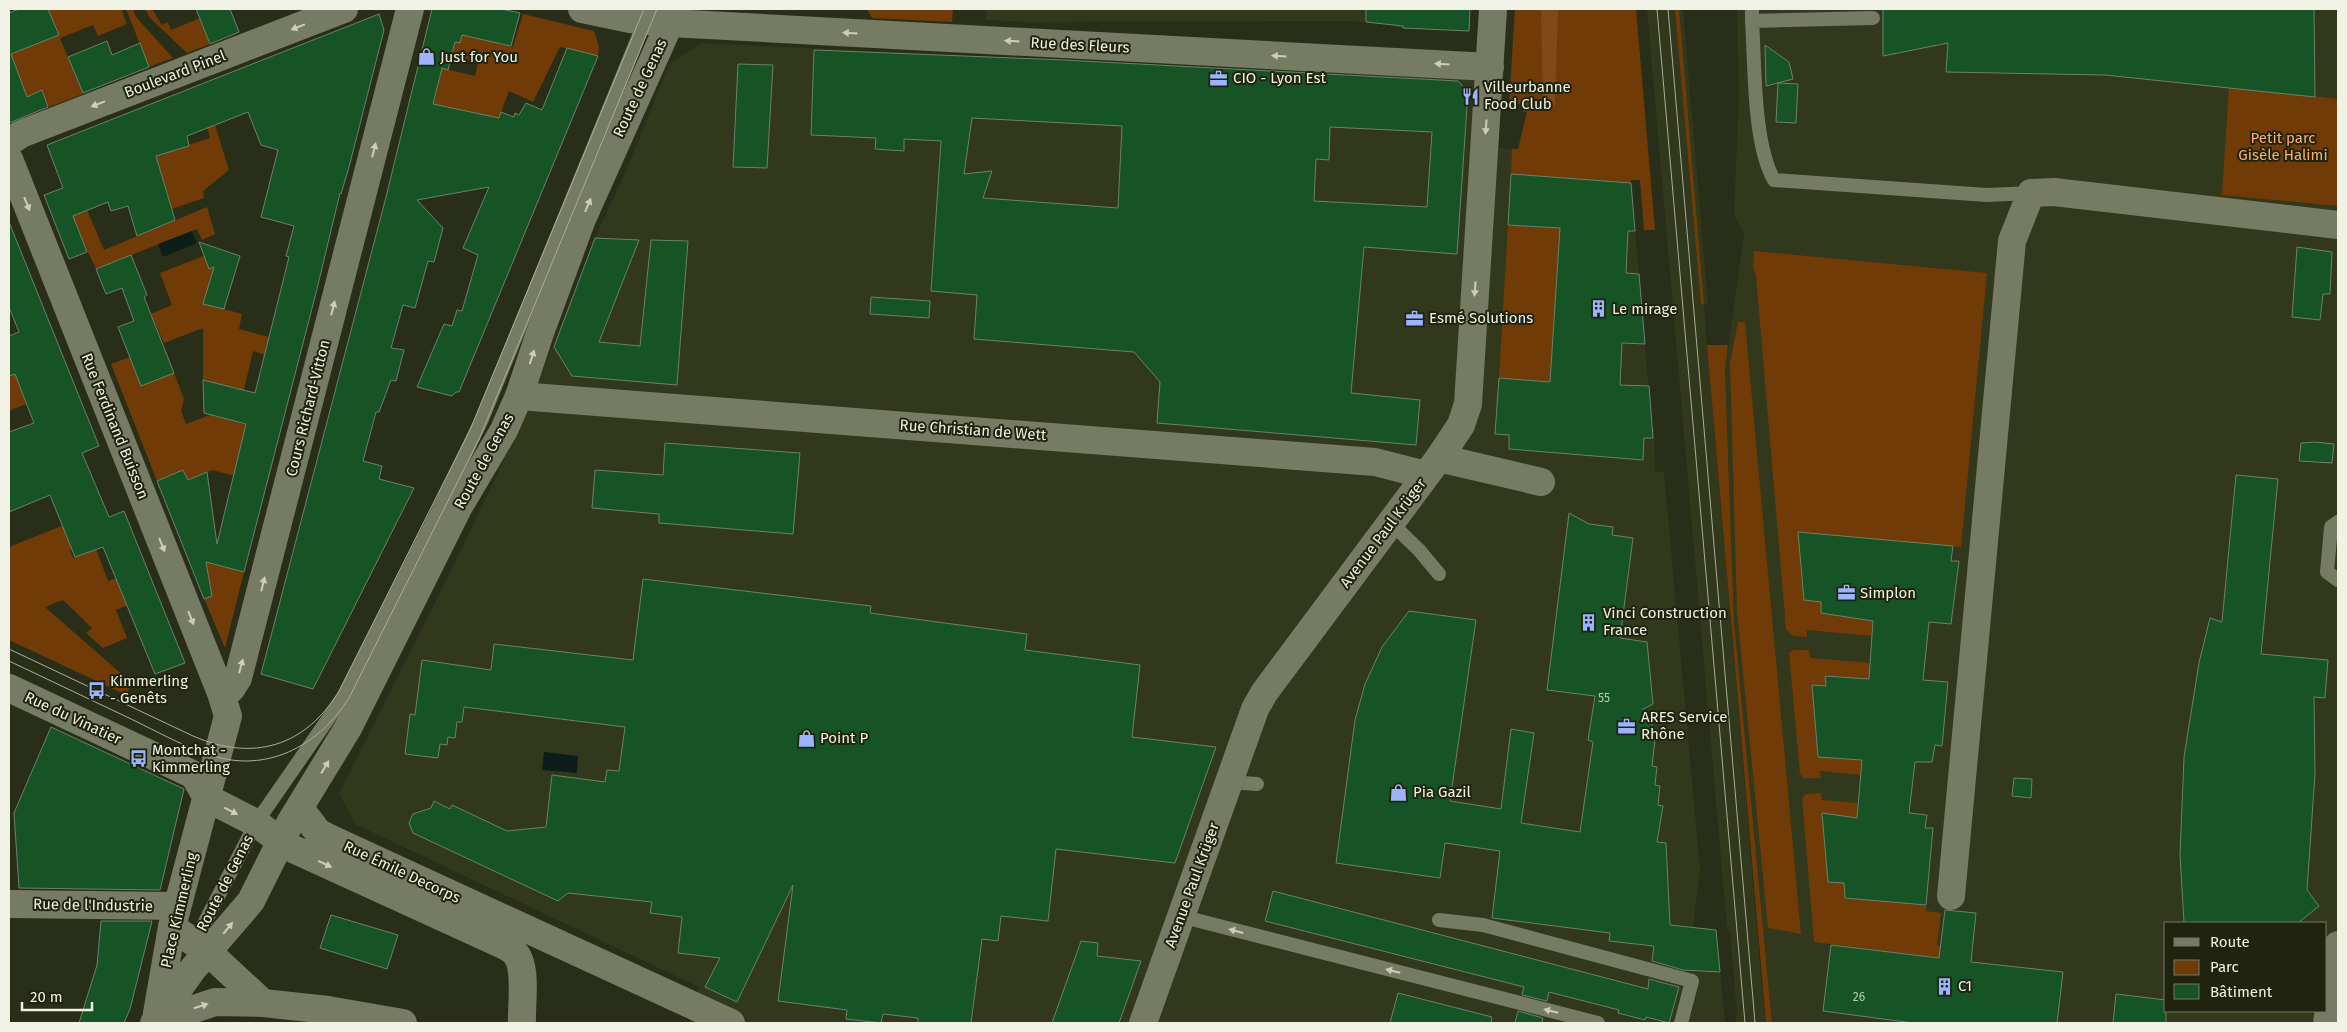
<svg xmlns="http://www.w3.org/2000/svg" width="2347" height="1032" font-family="'Fira Sans',sans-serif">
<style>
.built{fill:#32381b;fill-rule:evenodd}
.green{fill:#703b06}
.forest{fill:#814919}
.water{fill:#0d1e1a}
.building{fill:#165325;stroke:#6c816e;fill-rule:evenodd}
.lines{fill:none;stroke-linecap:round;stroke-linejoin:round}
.lane{stroke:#767b63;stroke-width:14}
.street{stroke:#767b63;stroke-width:28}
.secondary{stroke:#767b63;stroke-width:28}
.tram{stroke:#aaae9d;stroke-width:1}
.oneway{fill:#cbcebd}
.labels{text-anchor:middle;stroke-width:4;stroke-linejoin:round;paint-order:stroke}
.number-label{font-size:12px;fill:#b9cab4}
.street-label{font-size:15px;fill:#eff2e4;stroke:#20240e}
.poi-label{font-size:15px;fill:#eff2e4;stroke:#20240e;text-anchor:start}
.park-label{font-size:15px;fill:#fdad70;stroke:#20240e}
</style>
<rect width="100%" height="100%" fill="#292e18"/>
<path class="built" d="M986,9h484l-1,22 -66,-3 -18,-4 -38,-3 -319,1 -43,-2z
M1647,9h36l25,295 -4,1 3,40 58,678h-30l2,-8 -7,-82 -3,-5z
M1737,9h601v1014h-566l-38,-402 -9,-251 19,-136 -10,-19 5,-119zM2166,923h160v88h-160z
M702,43l546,26 227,4 21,75 133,11 23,268 2,1 1,43 9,1 36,398 -7,57 23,3 9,93h-1036l10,-36 -344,-163 -16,-31 107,-212 79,-165 70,-178 34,-74 40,-100z"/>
<path class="green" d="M48,9h73l6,15 -29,12 -5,-11 -33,13 23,56 -34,13 -7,-17 -15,7 -18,-43 45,-30z
M126,9h7l3,8 37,41 -24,9z
M145,9h7l10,16 6,-3 3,8 29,-12 10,26 -23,9 -37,-35z
M867,9h86l-1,13 -80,-4z
M1515,9h121l19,221h-11l-4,-50h-9v3l-120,-9 1,-25h6l9,-37h-4v-8h-14z
M1675,9h4l25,296 -3,-1z
M523,14l71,17 5,15 -1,10 -38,-9 -27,55 -24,-11 -10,27 -66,-13 9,-37 33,8 3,-14 -27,-7 4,-14 7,-7 51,13z
M2229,86l109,13v107l-116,-11z
M215,125l14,45 -26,21 1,7 -32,11 -16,-54 54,-17 -3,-11z
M207,207l8,27 -13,6 -5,-11 -101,40 -25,-53 16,-6 17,40z
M1508,225l52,3 -10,154 -51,-4z
M219,250l5,59 18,5 -3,15 30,8 -4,18 -12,-4 -9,39 -41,-10v-52l-39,15 -13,-29 21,-9 -12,-32z
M1754,251l233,22 -26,274 -163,-15 6,68 17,2 1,11 51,8 -1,15 -65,-6v7l-14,-1 -7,-7 -30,-353 -3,-10z
M1738,322h7l56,612 -33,-6 -31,-317 -7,-248z
M1707,345h21l-3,25 9,251 38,402h-6z
M130,357l44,16 10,26 -3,12 5,13 24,-9 37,10 13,30 14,3 -7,27 -55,-15 -24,10 -5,-10 -26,11 -46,-117z
M21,372l-1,13 6,19 -17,7v-35z
M74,521l8,23 -12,6 3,8 23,-9 12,32 9,-3 11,27 -12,5 11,28 -24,10 -17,-15 6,-5 -29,-28 -18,7 87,76 -6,12 -117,-55v-93z
M206,562l38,10 -19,76 -25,-59 10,-4z
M1794,650h15l1,8 60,5 -1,16 -44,-3 1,10 -14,-1 6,71 45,4 -2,15 -41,-4 1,7h-17l-4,-4 -11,-121z
M1821,793l1,7 36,3 -1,15 -35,-4 6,68 16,1 1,15 81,7v6l15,2 -4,32 4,1 -1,12 -126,-16 -12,-144 4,-4z"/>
<path class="forest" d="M1541,9h17l-3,97 -12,-1z"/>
<path class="water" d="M192,231l5,12 -34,14 -5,-13z
M544,752l34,4 -1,17 -35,-3z"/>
<path class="building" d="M19,9h29l11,26 -48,19 16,43 15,-7 6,17 -39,16v-110z
M196,9h34l9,23 -29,12z
M432,9h69l19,4 -9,33 -49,-11 -2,8 -5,-1 -7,28 -6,-2 -9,36 66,14 2,-6 13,5 1,-4 4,2 7,-12 16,7 25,-62 31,8 -139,336h-3l-4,4 -35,-9 27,-63 8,2 5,-16 5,1 16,-56 -15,-7 26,-61 -72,13 26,28 -9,34 -6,-1 -13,47 -12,-3 -12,43 13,2 -8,31 -5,-1 -12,32h-3l-13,49 19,5 -3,13 35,9 -101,201 -52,-15 125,-477z
M1366,9h104l-1,22 -66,-3v-2l-37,-4z
M1883,9h431l1,88 -210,-22 -159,-3 2,-29 -65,13z
M379,14l5,16 -35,137 -8,27 -1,-1 -23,96 -73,283 -38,-10 6,34 -8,3 -47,-118 26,-11 5,10 19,-8 10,72 29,-120 -42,-11 -1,-33 52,13 34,-136 -3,-1 8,-30 -33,-9 17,-67 -17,-5 -13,-33 -61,24 2,10 -33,10 19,64 -38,16 -9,-30 -17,5 -3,-9 -35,14 14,36 -18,7 -25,-64 19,-7 -16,-43z
M107,41l5,14 28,-12 9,24 -66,26 -15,-36z
M1765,45l24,17 4,17 -27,7z
M814,50l250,10 394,21 10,11 -11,162 -93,-7 -13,146 69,7 -4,45 -259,-22 3,-41 -26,-30 -160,-13 3,-44 -46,-4 10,-150 -37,-2v12l-29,-2 1,-11 -65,-3zM972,118l150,8 -4,82 -135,-10 9,-27 -28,3zM1330,127l102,5 -5,75 -113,-6 2,-42 13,1z
M738,64l35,1 -6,103 -34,-1z
M1778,83l20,1 -2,39 -20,-1z
M1511,174l120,9 4,48h-7l-2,42 13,1 6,70 -23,-1 -2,42 29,1 4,52h-9l-1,22 -134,-11v-14l-14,-1 4,-56 51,4 10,-154 -52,-3z
M9,222l90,224 -17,7 27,64 15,-6 61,152 -30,11 -52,-127 -28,10 -25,-62 -41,17v-80l25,-9 -19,-49 -6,2v-40l10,-4 -10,-25z
M595,238l44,2 -40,102 41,4 11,-106 37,1 -11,144 -105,-9 -18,-29z
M199,242l41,14 -16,53 -21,-5 11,-37 -5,2z
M2297,247l35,5 -2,42h-7l-3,26 -28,-3z
M131,255l16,40 -3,2 30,76 -33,13 -23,-59 16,-6 -12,-33 -16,6 -10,-25z
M871,297l59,4 -1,17 -59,-4z
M2315,442l19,2 -2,19 -33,-2 2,-18z
M665,443l135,10 -7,81 -134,-11v-9l-67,-6 3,-38 68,5z
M2236,475l42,4 -17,175 67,6 -3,38 -11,-1 1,77 -8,116 12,16 -21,17h-114l-4,-68 4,-98 15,-94 11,-45 12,4z
M1569,513l20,11 24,3 -1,8 21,3 -13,100 27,4 6,62 -10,5 13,23 -4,34 5,1 -2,18 5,1 -2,19 5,1 -6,36 9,1 4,82 46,5 4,42 -37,-2 -31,-9 2,-15 -45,-5 1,-8 -118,-15 8,-67 -55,-8 -5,35 -104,-15 19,-143 10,-36 17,-37 27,-36 67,9 -26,181 51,8 10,-80 23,4 -13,90 59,9 13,-90 -5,-2 7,-44 -48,-6z
M1798,532l155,14 -2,15h8l-8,63 -22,-2 -6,58 25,2 -6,64 -7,-1 -3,17h-17l-6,51 18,2 -2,13h8l-7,77 -81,-7 -1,-15 -16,-1 -6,-69 35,5 5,-58 -44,-3 -6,-72 14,1 -1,-10 44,3 4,-58 -52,-8v-11l-17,-2z
M643,579l228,27 -1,7 157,21 -2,16 115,15 -8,72 84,10 -41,116 -119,-14 -8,72 -47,-5 -3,25 -16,-2 -11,84h-53v-5l-35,-4 -2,9 -35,-4 1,-9 -69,-9 15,-116 -56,117 -32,-15 15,-29 -42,-5 4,-36 -32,-4 2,-11 -84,-9 -10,8 -145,-68 -4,-10 4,-9 18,-6 3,-7 16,8 2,-4 55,26 39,-4 6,-52 53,7 2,-12 12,1 6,-44 -161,-20 -2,15h-5l-2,16 -7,-1 -1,8 -7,-1 -2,14 -33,-4 5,-40 5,1 7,-55 69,10 3,-26 139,16z
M51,727l133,62 -24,101 -141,-2 -5,-75z
M2014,778l18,1 -1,19 -19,-2z
M1273,891l375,98 1,-10 30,8 -10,36 -23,-6 -1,3 -27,-7 1,-3 -70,-18 -2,9 -25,-6 2,-8 -259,-66z
M1945,910l31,3 -5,49 92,10 -6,51h-144l-90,-12 8,-66 108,13z
M331,915l67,20 -11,34 -67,-21z
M101,921h51l-22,88 -6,14h-45l18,-58z
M1081,941l17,2 -1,13 44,5 -22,62h-67z
M1398,993l94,24 -1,6h-101z
M2116,994l50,6v23h-53z
M1518,1011l25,7 -1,5h-27z"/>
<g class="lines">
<path class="lane" d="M1752,9v12l121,-3
M1752,21c3,43 1,123 22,159l213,15 44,-2
M1390,522l29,28 20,24
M2338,522l-7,5 -4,45 11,8
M1228,782l29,2
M1180,916l418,107
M1439,920l44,5 209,56 -11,42
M192,947l64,-124 88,-127 91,-179 47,-98 165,-403"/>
<path class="street" d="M670,23l820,44
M9,159l212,534 7,23 -56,211
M519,396l856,66 51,13
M1439,458l102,24
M9,688l185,87 13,23
M221,693l10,-4 7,-11 172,-669
M207,798l49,25 26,19
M1951,896l61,-655 19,-48 23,-1 284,33
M9,904l168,2
M1143,1023l112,-314 9,-16 175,-235 22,-33 7,-21 25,-395"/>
<path class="secondary" d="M582,9l48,10 40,4
M9,142l12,-8 323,-125
M300,809l18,23 11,6 402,185
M282,842l9,6 210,96c4,2 10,5 13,8 14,13 7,53 8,71
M157,1013l15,-86 37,26 54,50
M155,1022l60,-20 48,1 65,7 75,13
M154,1023l38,-53 59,-69 39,-78 58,-95 110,-220 46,-78 15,-34 21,-63 42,-114 94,-210
M2327,1023l11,-78"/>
<path class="tram" d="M1657,9l88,1014
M1668,9l87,1014
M9,649l184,87c60,26 112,11 146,-45l131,-261 174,-421
M9,661c40,19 80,38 120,57 29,14 57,30 88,39 54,15 104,-14 132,-59l131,-261 177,-428"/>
</g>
<defs><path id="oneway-solid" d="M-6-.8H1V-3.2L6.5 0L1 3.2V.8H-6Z" transform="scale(1.25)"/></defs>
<g class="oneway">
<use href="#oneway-solid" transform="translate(298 27) rotate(159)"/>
<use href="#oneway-solid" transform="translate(850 33) rotate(-177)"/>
<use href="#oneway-solid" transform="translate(1012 41) rotate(-177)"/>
<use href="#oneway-solid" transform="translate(1279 56) rotate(-177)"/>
<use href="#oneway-solid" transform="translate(1442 64) rotate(-177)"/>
<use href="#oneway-solid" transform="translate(98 104) rotate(159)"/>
<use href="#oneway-solid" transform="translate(1486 127) rotate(94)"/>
<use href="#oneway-solid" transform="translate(374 150) rotate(-76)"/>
<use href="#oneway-solid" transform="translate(27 204) rotate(68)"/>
<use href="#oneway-solid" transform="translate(588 205) rotate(-67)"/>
<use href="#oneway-solid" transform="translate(1475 289) rotate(94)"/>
<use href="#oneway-solid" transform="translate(333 308) rotate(-76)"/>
<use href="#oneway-solid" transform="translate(532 357) rotate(-72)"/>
<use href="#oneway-solid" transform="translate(162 545) rotate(68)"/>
<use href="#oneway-solid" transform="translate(263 584) rotate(-76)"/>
<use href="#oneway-solid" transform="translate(191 618) rotate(68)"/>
<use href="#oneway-solid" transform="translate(241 666) rotate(-75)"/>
<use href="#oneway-solid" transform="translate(325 767) rotate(-59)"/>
<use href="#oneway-solid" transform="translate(231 811) rotate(27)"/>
<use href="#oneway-solid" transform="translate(325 864) rotate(25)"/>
<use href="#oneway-solid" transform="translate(228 928) rotate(-51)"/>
<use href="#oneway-solid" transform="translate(1236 931) rotate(-165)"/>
<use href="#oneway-solid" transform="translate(1393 971) rotate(-166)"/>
<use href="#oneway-solid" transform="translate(201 1006) rotate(-18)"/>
<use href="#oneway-solid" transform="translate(1551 1011) rotate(-166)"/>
</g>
<defs>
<symbol id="shop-bare" viewBox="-9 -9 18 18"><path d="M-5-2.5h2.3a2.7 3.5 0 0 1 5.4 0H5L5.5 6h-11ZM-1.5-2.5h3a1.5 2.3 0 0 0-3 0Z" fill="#9bb4fd" stroke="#20240e" stroke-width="2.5" paint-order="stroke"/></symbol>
<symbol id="office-bare" viewBox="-9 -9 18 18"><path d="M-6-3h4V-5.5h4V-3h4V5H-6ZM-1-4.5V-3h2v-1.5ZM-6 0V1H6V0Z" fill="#9bb4fd" stroke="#20240e" stroke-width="2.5" paint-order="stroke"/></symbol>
<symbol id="restaurant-bare" viewBox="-9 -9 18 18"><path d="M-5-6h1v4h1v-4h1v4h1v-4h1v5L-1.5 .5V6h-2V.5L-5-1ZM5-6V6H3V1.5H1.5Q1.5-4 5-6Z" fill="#9bb4fd" stroke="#20240e" stroke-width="2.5" paint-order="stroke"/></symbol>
<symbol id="building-bare" viewBox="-9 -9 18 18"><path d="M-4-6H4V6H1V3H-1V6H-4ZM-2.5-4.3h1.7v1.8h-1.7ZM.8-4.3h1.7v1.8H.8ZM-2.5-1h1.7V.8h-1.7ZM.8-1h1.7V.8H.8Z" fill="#9bb4fd" stroke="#20240e" stroke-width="2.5" paint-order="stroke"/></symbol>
<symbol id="bus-bare" viewBox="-9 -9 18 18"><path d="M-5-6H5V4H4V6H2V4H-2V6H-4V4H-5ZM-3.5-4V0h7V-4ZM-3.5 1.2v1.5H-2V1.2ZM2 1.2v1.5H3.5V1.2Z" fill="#9bb4fd" stroke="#20240e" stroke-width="2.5" paint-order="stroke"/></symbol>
</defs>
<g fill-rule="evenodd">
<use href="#shop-bare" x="414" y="44" width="25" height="25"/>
<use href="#office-bare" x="1206" y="66" width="25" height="25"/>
<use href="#restaurant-bare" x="1458" y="84" width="25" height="25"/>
<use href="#building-bare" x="1586" y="296" width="25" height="25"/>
<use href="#office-bare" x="1402" y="306" width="25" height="25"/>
<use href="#office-bare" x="1834" y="580" width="25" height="25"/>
<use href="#building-bare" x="1576" y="610" width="25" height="25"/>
<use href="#bus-bare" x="84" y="678" width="25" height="25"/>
<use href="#office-bare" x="1614" y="714" width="25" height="25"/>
<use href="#shop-bare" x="794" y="726" width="25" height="25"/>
<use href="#bus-bare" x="126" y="746" width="25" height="25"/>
<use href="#shop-bare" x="1386" y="780" width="25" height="25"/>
<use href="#building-bare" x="1932" y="974" width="25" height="25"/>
</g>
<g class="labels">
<g class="number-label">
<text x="1604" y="702">55</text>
<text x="1859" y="1001">26</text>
</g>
<g class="street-label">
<text transform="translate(1080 45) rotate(3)" y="5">Rue des Fleurs</text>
<text transform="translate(175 74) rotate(-21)" y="5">Boulevard Pinel</text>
<text transform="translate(640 88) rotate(-65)" y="5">Route de Genas</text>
<text transform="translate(308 408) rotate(-76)" y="5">Cours Richard-Vitton</text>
<text transform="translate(115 426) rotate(68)" y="5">Rue Ferdinand Buisson</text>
<text transform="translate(973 430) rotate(4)" y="5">Rue Christian de Wett</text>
<text transform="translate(484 461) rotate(-61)" y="5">Route de Genas</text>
<text transform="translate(1383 533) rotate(-53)" y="5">Avenue Paul Krüger</text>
<text transform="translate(73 718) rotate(25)" y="5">Rue du Vinatier</text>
<text transform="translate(402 872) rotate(25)" y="5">Rue Émile Decorps</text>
<text transform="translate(225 883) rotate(-63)" y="5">Route de Genas</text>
<text transform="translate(1192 885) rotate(-70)" y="5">Avenue Paul Krüger</text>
<text transform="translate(93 905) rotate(1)" y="5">Rue de l'Industrie</text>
<text transform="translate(179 910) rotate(-77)" y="5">Place Kimmerling</text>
</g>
<g class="poi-label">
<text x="440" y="62">Just for You</text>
<text x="1233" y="83">CIO - Lyon Est</text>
<text x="1484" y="92">Villeurbanne<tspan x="1484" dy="17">Food Club</tspan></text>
<text x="1612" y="314">Le mirage</text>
<text x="1429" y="323">Esmé Solutions</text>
<text x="1860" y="598">Simplon</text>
<text x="1603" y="618">Vinci Construction<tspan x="1603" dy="17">France</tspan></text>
<text x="110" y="686">Kimmerling<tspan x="110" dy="17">- Genêts</tspan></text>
<text x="1641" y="722">ARES Service<tspan x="1641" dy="17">Rhône</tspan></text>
<text x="820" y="743">Point P</text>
<text x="152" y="755">Montchat -<tspan x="152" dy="17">Kimmerling</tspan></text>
<text x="1413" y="797">Pia Gazil</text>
<text x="1958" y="991">C1</text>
</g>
<g class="park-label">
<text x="2283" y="143">Petit parc<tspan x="2283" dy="17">Gisèle Halimi</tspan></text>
</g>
</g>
<rect width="2347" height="1032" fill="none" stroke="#eff2e4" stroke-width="20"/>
<rect x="2164" y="922" width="162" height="90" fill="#20240e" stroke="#737664"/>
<rect x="2174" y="938" width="25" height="8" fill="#767b63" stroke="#737664"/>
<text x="2210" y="947" font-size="15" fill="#eff2e4">Route</text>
<rect x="2174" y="960" width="25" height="15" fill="#703b06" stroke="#737664"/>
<text x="2210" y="972" font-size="15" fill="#eff2e4">Parc</text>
<rect x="2174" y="984" width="25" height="15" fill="#165325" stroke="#737664"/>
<text x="2210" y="997" font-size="15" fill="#eff2e4">Bâtiment</text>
<path d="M22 1002v8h70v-8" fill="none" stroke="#eff2e4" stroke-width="2.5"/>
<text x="30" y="1002" font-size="15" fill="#eff2e4" stroke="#20240e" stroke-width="4" paint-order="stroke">20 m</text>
</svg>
